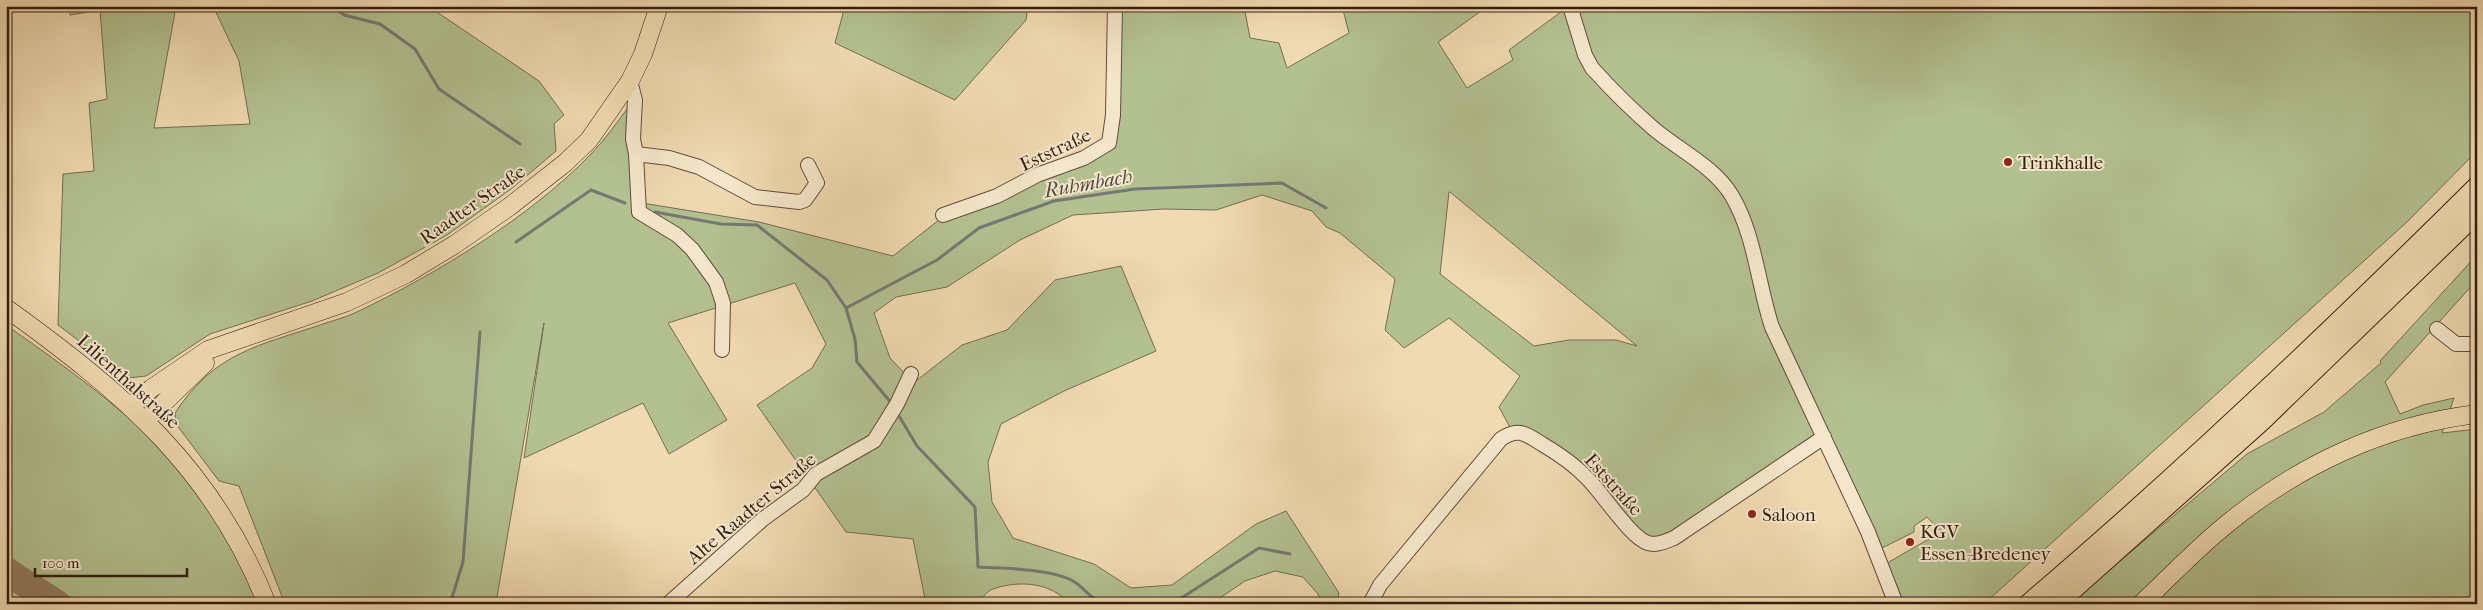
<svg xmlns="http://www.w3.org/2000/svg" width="2483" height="610" font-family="'IM FELL French Canon',serif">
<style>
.green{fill:#b3c191;stroke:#746e50;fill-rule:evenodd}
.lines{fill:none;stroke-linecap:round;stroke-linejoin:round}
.stream{stroke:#757974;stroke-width:3}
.taxiway{stroke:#927b60;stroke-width:28}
.minor-casing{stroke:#644c37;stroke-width:16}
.major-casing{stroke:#351c0e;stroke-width:19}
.highway-casing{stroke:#351c0e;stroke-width:22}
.minor{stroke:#f5e7cc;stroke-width:14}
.major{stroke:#f0dab1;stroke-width:18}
.highway{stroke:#f0dab1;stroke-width:20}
.poi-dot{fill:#8f2418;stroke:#f5e7cc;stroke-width:2}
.labels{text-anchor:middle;stroke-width:4;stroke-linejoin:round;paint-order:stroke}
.street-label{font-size:19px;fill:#351c0e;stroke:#f5e7cc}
.poi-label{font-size:19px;fill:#351c0e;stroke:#f5e7cc;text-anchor:start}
.water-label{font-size:20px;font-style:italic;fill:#554a41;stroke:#f5e7cc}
</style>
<rect width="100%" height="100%" fill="#f0dab1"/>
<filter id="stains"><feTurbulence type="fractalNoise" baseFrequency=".004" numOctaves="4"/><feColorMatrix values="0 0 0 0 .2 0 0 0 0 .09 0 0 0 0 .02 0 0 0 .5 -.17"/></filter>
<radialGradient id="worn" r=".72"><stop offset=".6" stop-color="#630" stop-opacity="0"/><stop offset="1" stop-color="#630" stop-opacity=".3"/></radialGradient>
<path class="green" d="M70,6h113l-7,1 -22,121 96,-4 -11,-63 -26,-55h215l111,75 25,34 -10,9 2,27 -45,38 -64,46 -69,38 -66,28 -102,33 -64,42 -18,2 -70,-53 5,-151 31,-3 -5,-68 18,-4 -7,-89 -30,5z
M845,6h183l-2,14 -71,80 -120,-57z
M1116,6h128l6,32 29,5 8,25 62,-35 -7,-27h146l-50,36 29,46 46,-28 -4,-10 60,-44 15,50 7,12 64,62 62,48 14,18 14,31 15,60 -13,-60 -15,-32 -13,-17 -63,-48 -64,-63 -7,-13 -14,-48h906v145l-70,71 -423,382h-87l-15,-38 59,-34 -14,-15 -13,9v6l-38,19 -52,-115 -150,102c-8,3 -18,8 -26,5 -16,-5 -27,-25 -37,-38 -19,-25 -67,-72 -99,-74l-13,-24 21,-31 -71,-58 -45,30 -19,-18 10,-51 -55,-46 -14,-6 -14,-16 -50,-16 -46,15 -52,-1 -91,6 -53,25 -73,47 -51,10 -22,16 16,45 16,17c-11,25 -20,49 -41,68l5,9 24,-35 18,-33 50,-39 45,-15 48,-50 66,-14 35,85 -92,40 -63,33 -13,38 4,40 21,36 81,26 37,24 41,-3 84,-61 30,-13 53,82 -2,11h-14l-5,-10 -15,-17 -28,-6 -30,10 -34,23h-142c-17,-22 -51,-24 -76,-15 -6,2 -12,10 -17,15h-50l-13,-65 -67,-7 -89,-127 55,-37 14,-24 -31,-61 -127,40 59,97 -58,34 -26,-51 -119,55 20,-135 -48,280 19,1h-230l-46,-118 -20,-5 -43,-57 -1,-11c40,-61 83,-67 148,-89 12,-4 24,-7 36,-13 77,-37 171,-94 231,-156 15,-15 27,-33 40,-50l-1,30 9,80 6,1 -2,-13 117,19 134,34 51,-40 54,-19 39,-21 48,-17 25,-15 4,-28v-96zM1449,192h1l187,154 -21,-6h-47l-35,6 -94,-72z
M2477,255v25l-92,102 15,32 23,-9 31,-7 -12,35 35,-4v175h-408l178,-150 77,-42 57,-49 -1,-2z
M6,325c61,43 123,86 172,143 20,23 37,51 52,78 11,19 22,37 29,58h-178l-75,-46z
M6,586l30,18h-30z"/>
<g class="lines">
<path class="stream" d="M332,6l12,9 36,9 35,25 24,40 81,55
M655,212l66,12 36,1 70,55 19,28 9,31 2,23 36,43
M516,242l75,-52 34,13
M846,308l91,-48 42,-32 75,-27 81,-12 147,-6 44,25
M899,416l18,30 58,61 3,60c25,1 74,2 95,14 12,7 18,19 31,23
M450,604l13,-42 17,-230
M1172,604l87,-56 31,6"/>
<path class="taxiway" d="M6,571l51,33"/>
<defs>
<path id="minor" d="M1570,6l15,49 7,13c19,21 40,42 62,61 25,21 61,38 78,67 23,39 26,89 40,131l96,205 28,72
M630,81l5,19 -2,39 3,15 3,58 38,23 15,14 24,33 7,21 -1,47
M636,154l33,4 30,9 56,30 44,5 6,-2 12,-17 -9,-18
M943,215l54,-19 40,-21 47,-17 25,-15 4,-28 2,-109
M2437,329l19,15h21
M668,604l95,-85 40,-29 13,-16 58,-33 23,-37 14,-30
M1370,604l10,-19 121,-146c17,-12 25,-5 41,5 17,10 33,21 46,35 15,15 43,59 60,64 8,3 18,-2 26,-5l150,-101"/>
<path id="major" d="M6,308c116,84 207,159 261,296
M131,406l21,-18 56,-38 139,-48 59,-28 48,-29 55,-38 56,-44 24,-23 41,-59 13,-27 16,-48
M146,420l59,-57
M2141,604c29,-27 56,-56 86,-80 72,-59 157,-99 250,-110"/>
<path id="highway" d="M2029,604c155,-132 303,-273 448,-417
M2056,604l205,-183 216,-209"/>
</defs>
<use href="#minor" class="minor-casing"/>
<use href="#major" class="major-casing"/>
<use href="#highway" class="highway-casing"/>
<use href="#minor" class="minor"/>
<use href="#major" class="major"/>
<use href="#highway" class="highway"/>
</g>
<g class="poi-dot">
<circle cx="2008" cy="162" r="5"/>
<circle cx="1752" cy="514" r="5"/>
<circle cx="1910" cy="542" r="5"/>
</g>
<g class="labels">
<g class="street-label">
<text transform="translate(1055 149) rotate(-25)" y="7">Eststraße</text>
<text transform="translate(472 204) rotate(-35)" y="7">Raadter Straße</text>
<text transform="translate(129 381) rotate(42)" y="7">Lilienthalstraße</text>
<text transform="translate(1614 484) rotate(48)" y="7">Eststraße</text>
<text transform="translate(751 508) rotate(-40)" y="7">Alte Raadter Straße</text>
</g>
<g class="poi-label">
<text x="2018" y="169">Trinkhalle</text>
<text x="1762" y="521">Saloon</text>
<text x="1920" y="538">KGV<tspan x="1920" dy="22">Essen-Bredeney</tspan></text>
</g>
<g class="water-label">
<text transform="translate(1088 183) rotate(-10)" y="7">Ruhmbach</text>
</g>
</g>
<rect width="2483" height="610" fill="none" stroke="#f0dab1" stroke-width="25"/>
<rect x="8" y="8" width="2468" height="595" fill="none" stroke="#351c0e" stroke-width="2.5"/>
<rect x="12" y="12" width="2458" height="585" fill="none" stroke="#351c0e"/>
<path d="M35 568v8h152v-8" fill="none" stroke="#351c0e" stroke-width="2.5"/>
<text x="42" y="568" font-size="15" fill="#351c0e" stroke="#f5e7cc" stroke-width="4" paint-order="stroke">100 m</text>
<rect width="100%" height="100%" filter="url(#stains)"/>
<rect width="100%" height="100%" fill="url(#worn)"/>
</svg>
